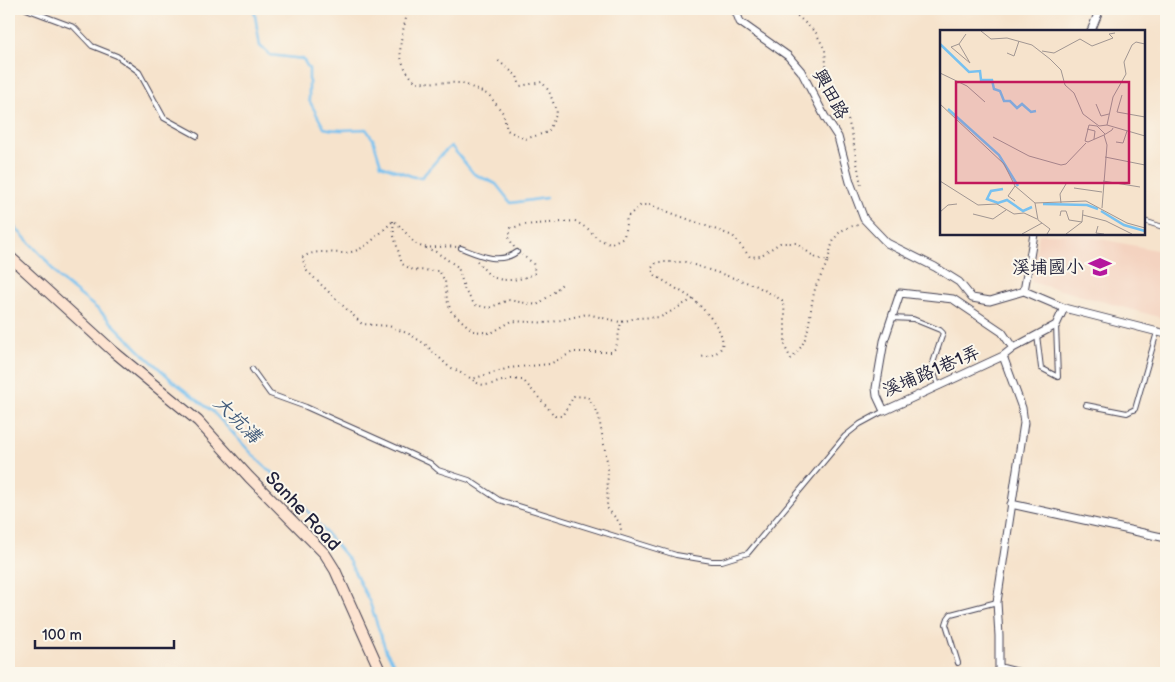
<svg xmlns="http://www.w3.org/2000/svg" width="1175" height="682" font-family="'Balsamiq Sans','LXGW WenKai TC',sans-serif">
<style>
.built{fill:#f4d3c0}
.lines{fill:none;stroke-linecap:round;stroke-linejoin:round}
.stream{stroke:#77c1f0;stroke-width:2.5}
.lane-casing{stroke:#423f51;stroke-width:6}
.street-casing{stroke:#423f51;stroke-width:9}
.secondary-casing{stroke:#423f51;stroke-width:12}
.path{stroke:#423f51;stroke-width:2;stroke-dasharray:1 4;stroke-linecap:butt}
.lane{stroke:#fff;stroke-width:4}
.street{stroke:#fff;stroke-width:7}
.secondary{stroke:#fde4d1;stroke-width:10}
.labels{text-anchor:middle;stroke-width:4;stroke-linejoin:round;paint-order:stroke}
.street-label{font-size:18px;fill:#22223b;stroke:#fbf7ec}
.poi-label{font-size:18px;fill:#22223b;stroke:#fbf7ec;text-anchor:end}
.water-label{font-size:19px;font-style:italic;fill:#405a7a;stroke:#fbf7ec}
.inset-river{fill:none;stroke:#77c1f0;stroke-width:2.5}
.inset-road{fill:none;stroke:#a19692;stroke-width:1}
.view{fill:#c2185b;fill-opacity:0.15;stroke:#c2185b;stroke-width:2.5}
.inset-edge{fill:none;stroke:#22223b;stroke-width:2.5}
</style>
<rect width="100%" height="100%" fill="#fbf7ec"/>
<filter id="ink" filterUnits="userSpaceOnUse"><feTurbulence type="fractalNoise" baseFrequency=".02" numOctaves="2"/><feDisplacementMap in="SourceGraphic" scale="10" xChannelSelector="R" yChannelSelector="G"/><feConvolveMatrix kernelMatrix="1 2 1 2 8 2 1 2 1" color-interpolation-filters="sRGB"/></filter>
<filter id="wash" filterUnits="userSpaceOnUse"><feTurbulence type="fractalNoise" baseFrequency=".0096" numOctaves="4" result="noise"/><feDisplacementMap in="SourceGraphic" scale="20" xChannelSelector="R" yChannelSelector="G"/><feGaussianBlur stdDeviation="1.12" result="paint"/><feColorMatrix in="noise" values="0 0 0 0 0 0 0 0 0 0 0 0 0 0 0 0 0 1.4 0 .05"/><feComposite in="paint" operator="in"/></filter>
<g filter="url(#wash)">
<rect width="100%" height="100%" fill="#f6e3cc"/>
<path class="built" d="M1039,234h37l90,18v67l-135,-37z"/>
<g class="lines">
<path class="stream" d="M254,9l6,37 10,9 33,4 6,10v31l15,28c14,4 28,1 42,1l7,10 8,26 33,12h8l20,-23 9,-8 23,28 22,10 15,19 35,-5
M9,221l35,37 16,21 40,32 40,40 34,31 39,30 41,44 37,35 57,68 22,44 16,48 14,22"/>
</g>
</g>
<g filter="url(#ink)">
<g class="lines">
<defs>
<path id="lane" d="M26,9l48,18 18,19 25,10 22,16 25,46 33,18
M1144,221l22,7
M461,248c18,7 38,17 56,4
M891,318l22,1 27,11 3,3 -10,30v6l5,17
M1037,335l4,33 17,9 -2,-52
M252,369l18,25 36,13 96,43 28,13 8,7 31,10 30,20 177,55 36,6h10l26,-8 97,-117 15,-12 24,-13
M1086,405l41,8 8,-4 22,-77
M958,663l-12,-39 2,-6 3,-4 46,-12
M999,666l28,7"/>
<path id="street" d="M735,9l5,13 48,34 13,15 24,46 13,20 12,45 14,37 23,24 48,24 24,15 13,16 18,3 34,-10 40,17 102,26
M1091,31l9,-22
M1024,291l10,-57
M1013,348l-11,-16 -49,-33 -53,-6 -16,48 -8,47 1,8 7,15 119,-55 10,-8 43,-23 8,-17
M1011,504l155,34
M999,673v-37l-2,-34 27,-179 -2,-15 -19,-52"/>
<path id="secondary" d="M9,256l104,95 85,70 51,56 76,77 10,16 46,103"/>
</defs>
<use href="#lane" class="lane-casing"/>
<use href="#street" class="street-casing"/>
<use href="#secondary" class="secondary-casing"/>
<path class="path" d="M408,9c-6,30 -17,49 8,73l46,1 27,12 14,18 4,17 18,9 23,-7 9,-19 -8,-22 -7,-9 -22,4 -3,-10 -21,-17
M790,9l26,24 9,17 2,28 18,30 7,27 9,50
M393,221l1,15 8,28 11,6 26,1 6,10 2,19 4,11 22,20 18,2 21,-12 36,2 39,-9 33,8
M456,247c-10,-2 -24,2 -33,0 -13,-3 -18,-20 -30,-26 -11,10 -24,25 -38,30 -17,6 -37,-5 -53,7l5,13 55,53 27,2 20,8 16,10 23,22 24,13
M514,247l-5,-9 2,-10 12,-3 52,-4 13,8 10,10 12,5 14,-7 3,-20 14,-12h9l83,31 17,21 10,-1 20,-13h16l20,15 12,3c-4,8 -8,17 -12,25 -9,27 -2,52 -25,73l-6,-12v-34l-3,-13 -27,-15 -70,-23h-28l-6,7 5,7 37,23 -32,18 -25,1 -15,4 -5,26 -5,4h-38l-23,12 -41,4 -37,11c12,12 24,2 39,0 4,0 8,1 12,1l32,36h7l12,-20 14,1 10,16 10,53 -1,42 13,15 1,7
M426,248l10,4 22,15 7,24 10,14 14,3 19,-8 29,5 16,-12 11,-11
M477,261c4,4 9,12 14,15 12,7 32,4 44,-3l-2,-10 -11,-8
M828,261c4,-20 7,-33 31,-36
M693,299c18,17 53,55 6,58"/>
<use href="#lane" class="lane"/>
<use href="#street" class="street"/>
<use href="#secondary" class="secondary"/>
</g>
</g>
<defs>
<symbol id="school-bare" viewBox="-9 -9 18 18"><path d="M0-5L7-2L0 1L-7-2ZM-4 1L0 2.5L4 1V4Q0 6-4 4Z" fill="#b5179e" stroke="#fbf7ec" stroke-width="2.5" paint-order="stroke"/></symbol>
</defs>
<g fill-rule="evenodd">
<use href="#school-bare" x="1084" y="251" width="32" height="32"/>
</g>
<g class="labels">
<g class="street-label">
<text transform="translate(831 94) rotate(61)" y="6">興田路</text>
<text transform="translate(931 371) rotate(-23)" y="6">溪埔路1巷1弄</text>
<text transform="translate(303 511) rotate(47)" y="6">Sanhe Road</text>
</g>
<g class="poi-label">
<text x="1084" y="273">溪埔國小</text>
</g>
<g class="water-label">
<text transform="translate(238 419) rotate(44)" y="7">大坑溝</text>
</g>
</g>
<g transform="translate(940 30)">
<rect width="205" height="205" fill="#f6e3cc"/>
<path class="inset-river" d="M0,14l29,28 11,-1 1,9h11l2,9 6,2 4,10h6l7,7 5,-4 9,8 5,-1M8,79l51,46 19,31M63,159l-12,2 -4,8 11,4 9,-3 16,11 9,-4M103,174l44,1 11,4M161,181l23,14 21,6"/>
<path class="inset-road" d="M41,1l10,8 16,-1 25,7 18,14 11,11 4,15 9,8 9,21 16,12 8,-1 38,11M19,14l-8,3 19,16 -11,-19 7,-10M102,21l12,2 26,-14 12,7 21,-8 -4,-4 6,-1M67,23l7,3 5,-15M0,43l27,13 18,16M182,65l-5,17 28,5M0,74l64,60 11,22 20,17 3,17 12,9 -3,5M156,74l5,12 8,-2M167,95l6,-28 13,-23 -2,-12 8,-17 4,-3 9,2M147,99l8,2 -1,8M165,104l-8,-8 -8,-1 -4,16 3,1 16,-7 8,-5 1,-2M53,107l36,19 32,9 5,-1 20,-21M176,112l7,1 4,-12M165,127l40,8M0,151l38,24 19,-1 17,10 10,-1 13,6M163,151l37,6M75,156l-7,10 7,5M134,158l28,4M95,173l51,-2 41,22 18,5M121,173l-1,-9 6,-10M162,178l5,-63 -3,-10M0,182l8,-7 9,-1M33,184l20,5 13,-9M143,185l23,6 26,13M120,186l1,-5h5l3,9 13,2M158,196l-2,7 8,1M82,204l20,-11M126,204l16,-12 1,-12"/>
<path class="view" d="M16,52h173v101h-173z"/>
<rect width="205" height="205" class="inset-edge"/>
</g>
<rect width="1175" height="682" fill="none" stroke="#fbf7ec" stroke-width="30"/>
<path d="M35 640v8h139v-8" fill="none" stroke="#22223b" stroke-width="2.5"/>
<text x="42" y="640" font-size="15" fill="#22223b" stroke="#fbf7ec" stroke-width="4" paint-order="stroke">100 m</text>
</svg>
